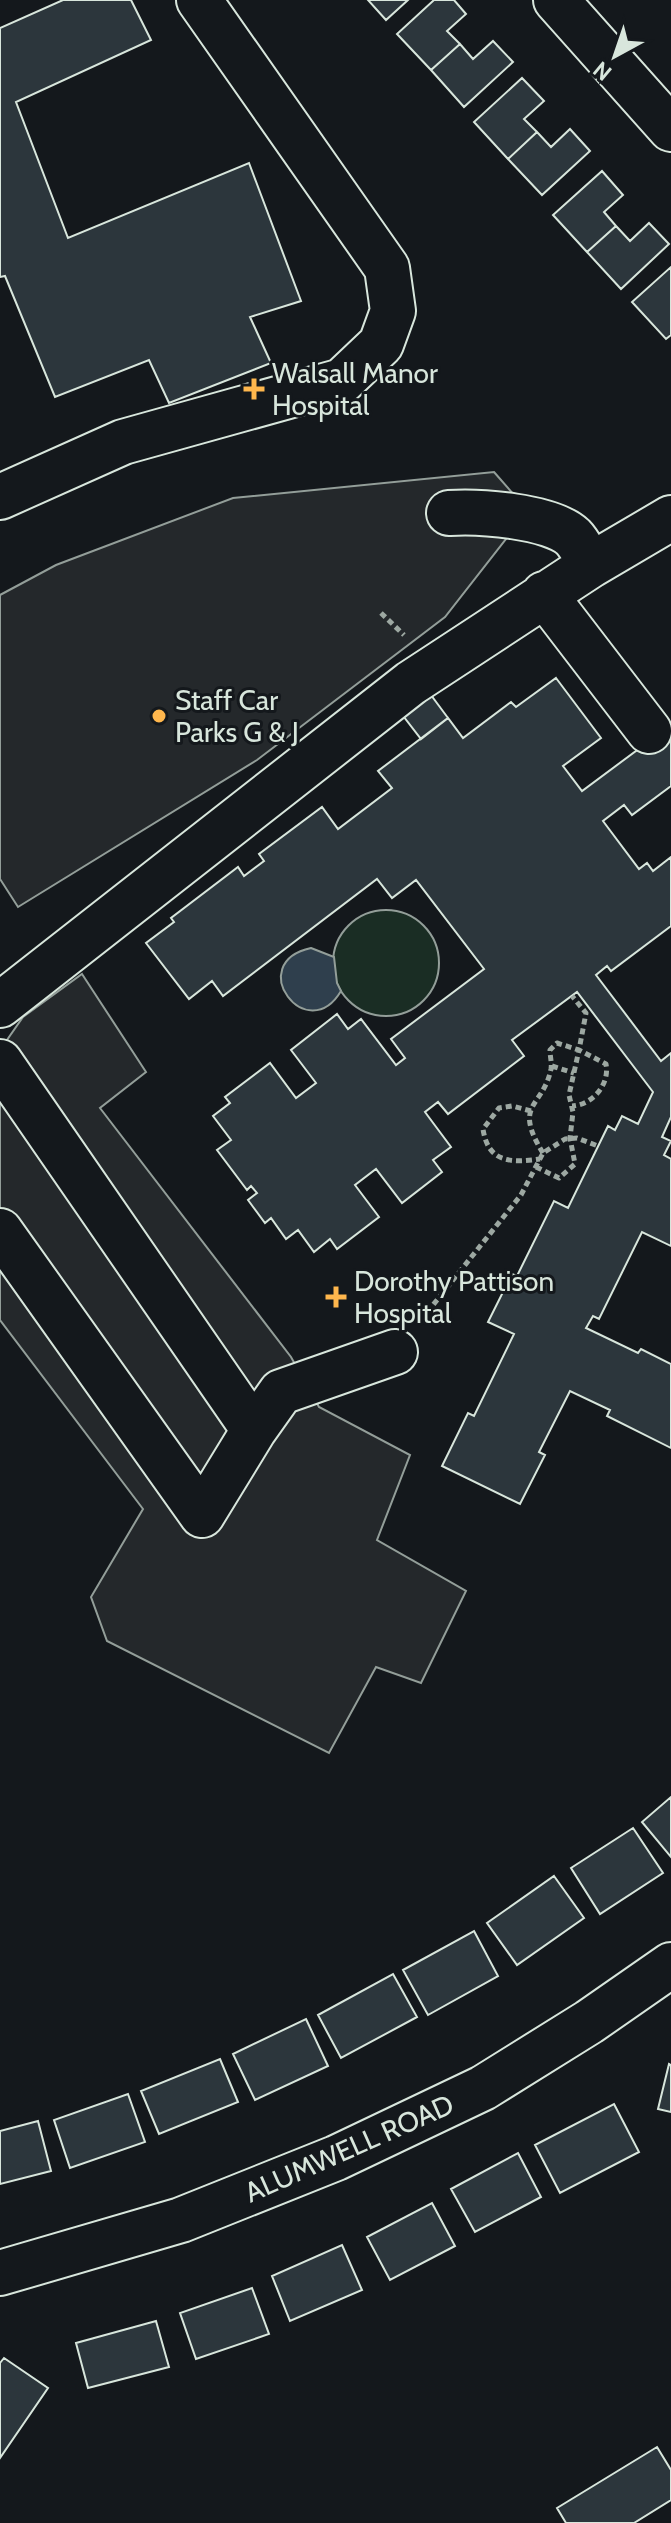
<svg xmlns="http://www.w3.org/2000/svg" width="671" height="2523" font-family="Cabin,sans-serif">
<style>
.green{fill:#1a2d24;stroke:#939e99;stroke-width:2}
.parking{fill:#24282b;stroke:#939e99;stroke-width:2}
.water{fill:#2f3f4d;stroke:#939e99;stroke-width:2}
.building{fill:#2c363c;stroke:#d8e6dc;stroke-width:2}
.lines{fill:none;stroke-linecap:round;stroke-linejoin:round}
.minor-casing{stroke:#d8e6dc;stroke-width:48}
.path{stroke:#9da8a2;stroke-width:5;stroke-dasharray:6 4;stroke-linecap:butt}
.minor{stroke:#14181c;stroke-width:44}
.poi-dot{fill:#ffb74d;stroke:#14181c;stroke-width:3}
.labels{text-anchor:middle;stroke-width:6;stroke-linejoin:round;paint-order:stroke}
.poi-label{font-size:28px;fill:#d8e6dc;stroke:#14181c;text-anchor:start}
.street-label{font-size:28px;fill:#d8e6dc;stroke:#14181c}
</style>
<rect width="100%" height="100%" fill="#14181c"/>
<path class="green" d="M333 963a53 53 0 1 1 106 0a53 53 0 1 1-106 0Z"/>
<path class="parking" d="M494,472l34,39 -83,106 -188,143 -239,147 -18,-28v-284l56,-30 177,-67z
M82,974l64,98 -46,36 191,249 28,50 91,48 -33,85 89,51 -45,92 -45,-16 -47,86 -222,-112 -16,-44 52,-88 -143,-189v-270l23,-33z"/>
<path class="water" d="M311,948l23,9 3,26 4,8c-34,57 -98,-28 -30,-43z"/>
<path class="building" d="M63,0h68l20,40 -135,62 52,136 181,-75 52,138 -51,16 21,46 -102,40 -20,-43 -94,37 -50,-121 -5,1v-249z
M368,0h40l-22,20z
M434,0h20l12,14 -19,17 13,13 -29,26 -34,-36z
M493,41l20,21 -49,45 -33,-37 29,-26 13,15z
M522,78l22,23 -20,18 13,13 -29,27 -34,-37z
M570,129l20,22 -48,44 -34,-36 29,-27 14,15z
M602,171l21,24 -19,17 12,14 -29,26 -34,-37z
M649,223l20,21 -48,45 -34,-37 29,-26 14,15z
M671,267v68l-5,4 -34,-37z
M556,678l45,60 -38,28 19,25 89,-66v61l-39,29 -8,-10 -21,16 36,48 8,-6 6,8 18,-14v69l-60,45 -4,-5 -11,9 65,86 10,-8v64l-9,20 9,4 -7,14 7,4v87l-29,-14 -43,87 -6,-3 -7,12 52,25 3,-4 30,15v84l-64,-32 3,-6 -40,-19 -31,61 6,3 -25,49 -78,-38 26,-53 6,3 40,-82 -26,-12 24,-48 5,2 37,-75 14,7 40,-82 7,4 7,-14 16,8 15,-32 -76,-100 -65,48 12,16 -76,58 -10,-12 -13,10 26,35 -18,13 9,12 -40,31 -26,-34 -21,16 24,32 -42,32 -7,-10 -16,13 -16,-22 -12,9 -15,-21 -6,5 -17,-23 9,-7 -6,-7 -4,4 -30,-40 14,-10 -18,-24 17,-13 -5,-6 45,-34 26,35 20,-15 -25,-33 46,-36 11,15 13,-10 35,46 9,-7 -14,-19 93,-70 -68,-89 -24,18 -15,-19 -154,117 -11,-15 -23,18 -43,-56 28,-21 -3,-4 67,-51 6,9 20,-15 -5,-7 63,-47 16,22 54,-41 -14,-17 70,-53 15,20 48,-36 5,5z
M425,687l23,31 -27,21 -24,-31z
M671,1797v60l-29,-35z
M633,1828l30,45 -63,41 -29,-46z
M554,1876l30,42 -67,47 -30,-42z
M474,1931l24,45 -70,39 -25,-45z
M393,1974l24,43 -76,41 -23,-43z
M306,2019l22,47 -73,34 -22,-46z
M220,2059l18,43 -79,32 -18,-43z
M669,2064l2,1v47l-13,-3z
M128,2094l17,48 -75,26 -16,-48z
M614,2104l25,48 -79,41 -25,-48z
M38,2121l13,50 -51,13v-53z
M518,2153l23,44 -66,35 -24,-43z
M432,2203l23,43 -65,34 -23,-43z
M342,2245l20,45 -72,31 -18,-45z
M252,2288l17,46 -73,25 -16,-46z
M156,2321l13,46 -81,21 -12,-45z
M4,2358l44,30 -48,70v-95z
M657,2447l14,23v30l-37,23h-68l-9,-15z"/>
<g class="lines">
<defs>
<path id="minor" d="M556,0l115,129
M0,497l123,-55 219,-61 39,-37 12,-33 -6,-43 -188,-268
M449,513c30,-2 102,3 124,24 7,7 12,19 18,28
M544,594l105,137
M0,1005l411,-322 180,-118 80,-47
M0,1062l254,368 -52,85 -202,-284
M254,1430l27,-38 114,-40
M0,2273l181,-53 155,-62 147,-70 106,-66 82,-57"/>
</defs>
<use href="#minor" class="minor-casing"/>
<path class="path" d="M381,613l23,22
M552,1066l22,7
M531,1111l-19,-5 -13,2 -16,21c5,34 28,34 57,30
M543,1153c-31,-50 0,-45 8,-84 1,-6 -1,-13 -1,-19l7,-7 22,7 7,-37 -14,-17
M536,1167l23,11 16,-14 -5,-26 3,-26 -4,-17 10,-45 27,14c4,21 -14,41 -34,42
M421,1320l100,-125 22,-42 22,-14 12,-1 21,8"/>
<use href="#minor" class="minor"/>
</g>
<g class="poi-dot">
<path d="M250 377h8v8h8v8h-8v8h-8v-8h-8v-8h8z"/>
<circle cx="159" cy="716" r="8"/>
<path d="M332 1285h8v8h8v8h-8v8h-8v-8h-8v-8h8z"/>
</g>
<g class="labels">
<g class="poi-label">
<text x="272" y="383">Walsall Manor<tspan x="272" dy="32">Hospital</tspan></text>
<text x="175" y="710">Staff Car<tspan x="175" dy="32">Parks G &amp; J</tspan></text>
<text x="354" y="1291">Dorothy Pattison<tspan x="354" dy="32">Hospital</tspan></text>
</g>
<g class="street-label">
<text transform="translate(349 2148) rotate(-24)" y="10">ALUMWELL ROAD</text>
</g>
</g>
<g transform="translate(615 56) rotate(220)" stroke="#14181c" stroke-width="6" paint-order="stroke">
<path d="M0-6L14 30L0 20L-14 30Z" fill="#d8e6dc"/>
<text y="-12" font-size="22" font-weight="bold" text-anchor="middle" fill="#d8e6dc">N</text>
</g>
</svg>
